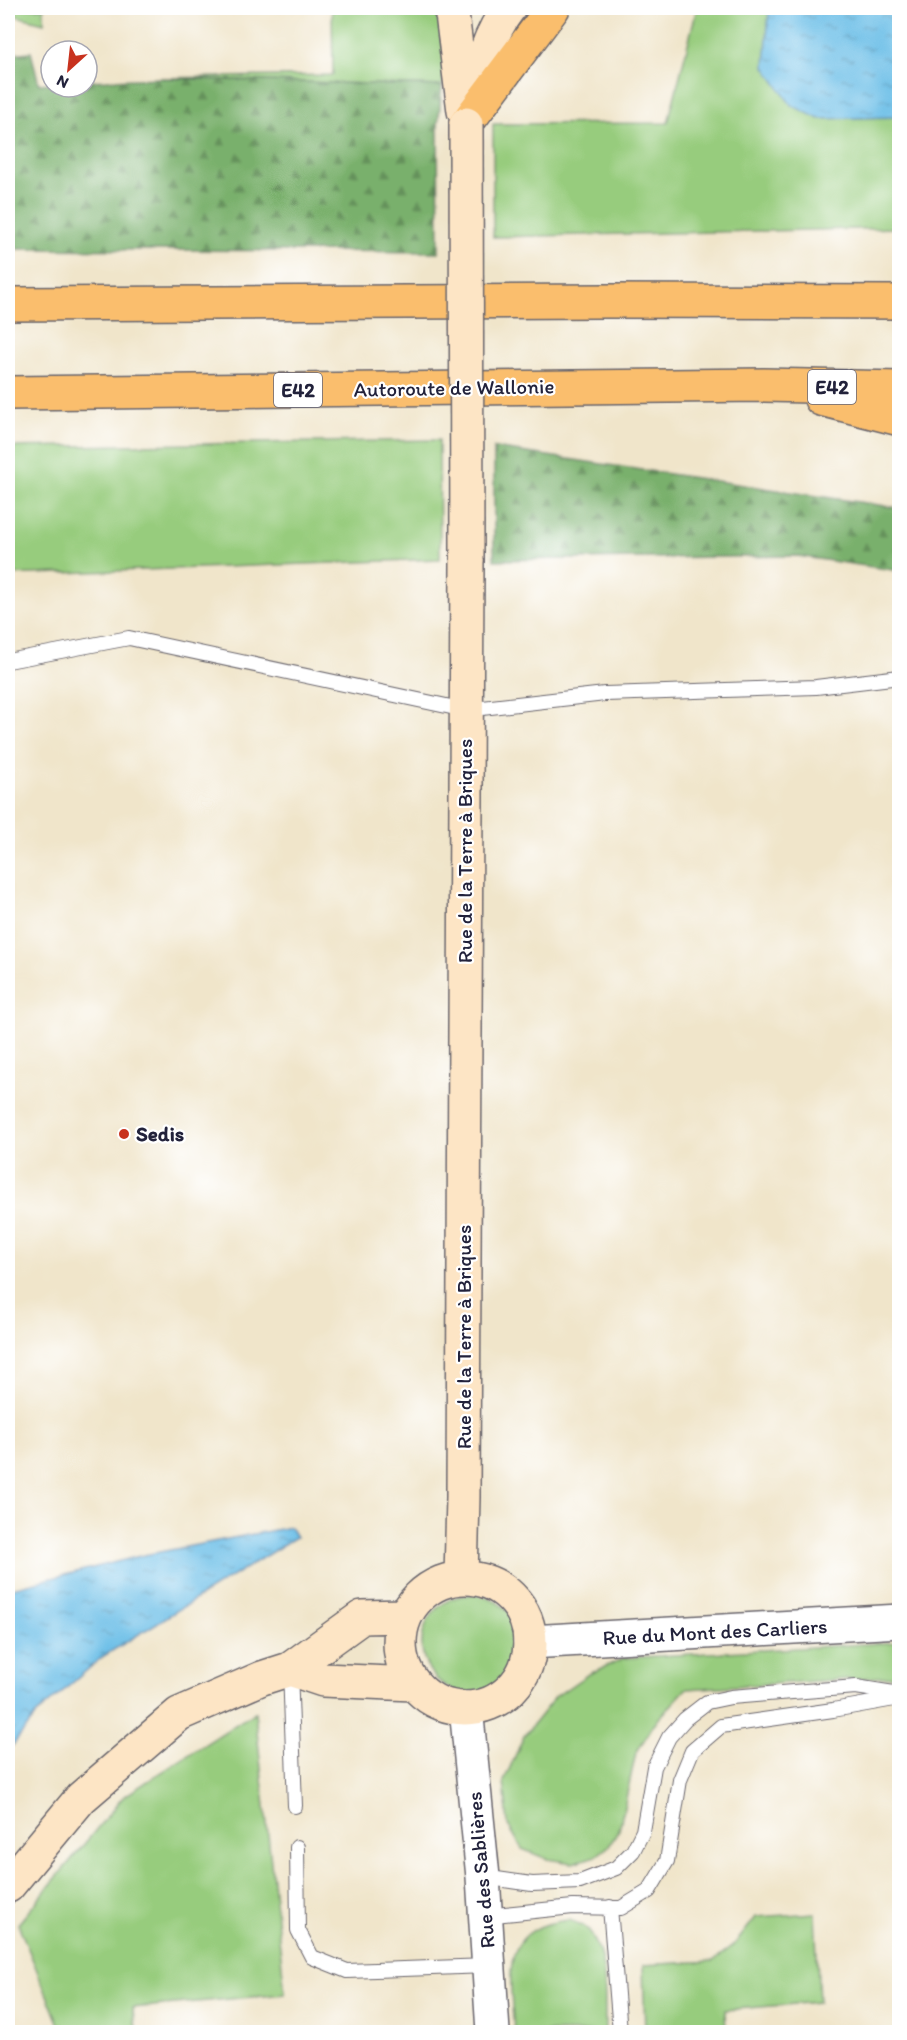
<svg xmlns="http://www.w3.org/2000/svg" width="907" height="2040" font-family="Itim,sans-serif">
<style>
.green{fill:#97cc7d;stroke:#5c775c;stroke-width:1.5}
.forest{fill:url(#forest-firs);stroke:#4e6954;stroke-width:1.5}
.water{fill:url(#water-ripples);stroke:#467091;stroke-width:1.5}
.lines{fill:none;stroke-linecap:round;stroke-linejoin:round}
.service-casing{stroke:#6a666d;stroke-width:16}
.tertiary-casing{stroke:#6a666d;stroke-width:36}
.secondary-casing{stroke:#6a666d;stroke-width:36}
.motorway-casing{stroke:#6a666d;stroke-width:36}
.service{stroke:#fff;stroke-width:14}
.tertiary{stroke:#fff;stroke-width:33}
.secondary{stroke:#fde5c5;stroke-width:33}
.motorway{stroke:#fabe6d;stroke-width:33}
.secondary-bridge-casing{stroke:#6a666d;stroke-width:36;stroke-linecap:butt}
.secondary-bridge{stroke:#fde5c5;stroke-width:33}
.poi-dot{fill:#c8321e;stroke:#fff;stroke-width:2}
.labels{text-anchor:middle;stroke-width:4.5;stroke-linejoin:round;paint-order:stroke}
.shield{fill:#fff;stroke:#646476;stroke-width:1.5}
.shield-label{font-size:20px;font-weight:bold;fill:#22223b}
.street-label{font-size:21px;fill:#22223b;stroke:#fff}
.poi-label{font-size:21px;font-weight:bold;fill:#22223b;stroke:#fff;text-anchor:start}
</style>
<defs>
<pattern id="forest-firs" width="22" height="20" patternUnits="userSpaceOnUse" patternTransform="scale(1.5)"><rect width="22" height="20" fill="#79b06c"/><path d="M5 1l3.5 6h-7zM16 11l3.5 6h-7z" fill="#638f5a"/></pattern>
<pattern id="water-ripples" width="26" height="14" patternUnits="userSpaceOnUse" patternTransform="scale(1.5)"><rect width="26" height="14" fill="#6bbee7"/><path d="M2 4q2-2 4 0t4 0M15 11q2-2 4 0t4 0" fill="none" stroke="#589abc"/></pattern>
</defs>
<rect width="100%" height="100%" fill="#fff"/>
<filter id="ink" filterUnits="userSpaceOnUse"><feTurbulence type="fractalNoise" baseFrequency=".0167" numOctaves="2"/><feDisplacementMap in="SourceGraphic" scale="12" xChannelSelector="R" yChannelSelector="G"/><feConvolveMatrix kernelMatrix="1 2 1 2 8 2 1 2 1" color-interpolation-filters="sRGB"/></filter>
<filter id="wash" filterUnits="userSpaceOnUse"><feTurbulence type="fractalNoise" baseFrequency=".008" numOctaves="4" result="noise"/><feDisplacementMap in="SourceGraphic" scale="24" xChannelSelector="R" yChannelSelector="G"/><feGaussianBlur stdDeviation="1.35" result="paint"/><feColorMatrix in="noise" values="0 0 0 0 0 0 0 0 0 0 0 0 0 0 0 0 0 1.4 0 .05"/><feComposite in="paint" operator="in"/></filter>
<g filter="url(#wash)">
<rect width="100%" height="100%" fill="#f0e5ca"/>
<path class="green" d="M8,8h36v15l-36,-9z
M332,8h113l7,6 -10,72 -282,-8 173,-3z
M697,8h202v220l-406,9v-113l175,-1z
M439,440l1,119 -432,16v-128z
M422 1644a49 49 0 1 1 98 0a49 49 0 1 1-98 0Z
M899,1642v34l-213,13 -32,35 -18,29 -17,77 -10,16 -13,10 -23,7 -26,-4 -25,-10 -14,-24 -4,-44 20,-45 31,-39 32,-22 37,-17z
M255,1712l30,282 -153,14 5,24h-75l-44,-108 105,-127z
M815,1913l4,89 -94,8 1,22h-81l-2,-67 70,-4 22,-17 21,-27z
M569,1920c6,2 13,4 17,8 24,25 18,73 19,104h-91c-3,-54 -18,-105 55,-112z"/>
<path class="forest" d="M31,52l8,32 12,-1v4h36v-6l73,-3 282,8 -4,40 1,126 -431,-3v-195z
M494,448l405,60v63l-102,-15 -303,4z"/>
<path class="water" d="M769,8h130v109l-80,2 -28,-14 -26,-38z
M290,1527l6,10 -194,120 -64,56 -30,38v-162l136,-34z"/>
</g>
<g filter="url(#ink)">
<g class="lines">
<defs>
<path id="service" d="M8,661l121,-23 336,72 140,-16 211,-7 84,-10
M290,1670l5,136
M297,1847l1,83 14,27 35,14 141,-5
M483,1877l49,7 48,-2 36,-14 17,-17 10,-20 11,-64 15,-30 16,-18 22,-17 24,-5 125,-10 44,7
M610,1907l10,125
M485,1916l88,-9 48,1 28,-17 18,-30 13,-81 12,-29 29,-25 112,-16 67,-12"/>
<path id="tertiary" d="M530,1642l370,-21
M466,1708l17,169 10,155"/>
<path id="secondary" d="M449,8l3,6 12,97
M466,123c11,-39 18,-83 43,-115
M400 1643a65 65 0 1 1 130 0a65 65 0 1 1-130 0Z
M461,1578l2,-81 4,-938
M290,1669l33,11 90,4
M8,1886l73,-88 98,-84 83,-36 28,-9 72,-52 42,-1"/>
<path id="motorway" d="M466,124l87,-116
M8,304l600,-3 292,1
M8,393l756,-8 136,3
M821,399l79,20"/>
</defs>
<use href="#service" class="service-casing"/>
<use href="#tertiary" class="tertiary-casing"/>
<use href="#secondary" class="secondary-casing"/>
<use href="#motorway" class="motorway-casing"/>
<use href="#service" class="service"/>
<use href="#tertiary" class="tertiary"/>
<use href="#secondary" class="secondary"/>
<use href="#motorway" class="motorway"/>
<defs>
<path id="secondary-bridge" d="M466,124l1,435"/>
</defs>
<use href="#secondary-bridge" class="secondary-bridge-casing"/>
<use href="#secondary-bridge" class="secondary-bridge"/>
</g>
</g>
<circle class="poi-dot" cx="124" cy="1134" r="6"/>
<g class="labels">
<g class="shield">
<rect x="808" y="370" width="48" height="34" rx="4.5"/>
<rect x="274" y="373" width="48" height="34" rx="4.5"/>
</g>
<g class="shield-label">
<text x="832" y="394">E42</text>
<text x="298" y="397">E42</text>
</g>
<g class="street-label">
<text transform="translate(454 388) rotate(-1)" y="7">Autoroute de Wallonie</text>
<text transform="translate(465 851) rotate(-90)" y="7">Rue de la Terre à Briques</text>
<text transform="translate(464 1337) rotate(-90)" y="7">Rue de la Terre à Briques</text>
<text transform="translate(715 1632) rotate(-3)" y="7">Rue du Mont des Carliers</text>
<text transform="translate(481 1870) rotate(-95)" y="7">Rue des Sablières</text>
</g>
<g class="poi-label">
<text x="136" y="1141">Sedis</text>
</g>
</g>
<rect width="907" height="2040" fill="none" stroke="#fff" stroke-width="30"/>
<g transform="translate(69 69) rotate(207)"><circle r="28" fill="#ffffff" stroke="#a7a7b1" stroke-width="1.5"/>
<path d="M0-4.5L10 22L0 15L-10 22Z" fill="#c8321e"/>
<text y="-9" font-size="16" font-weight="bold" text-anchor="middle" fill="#22223b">N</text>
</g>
</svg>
